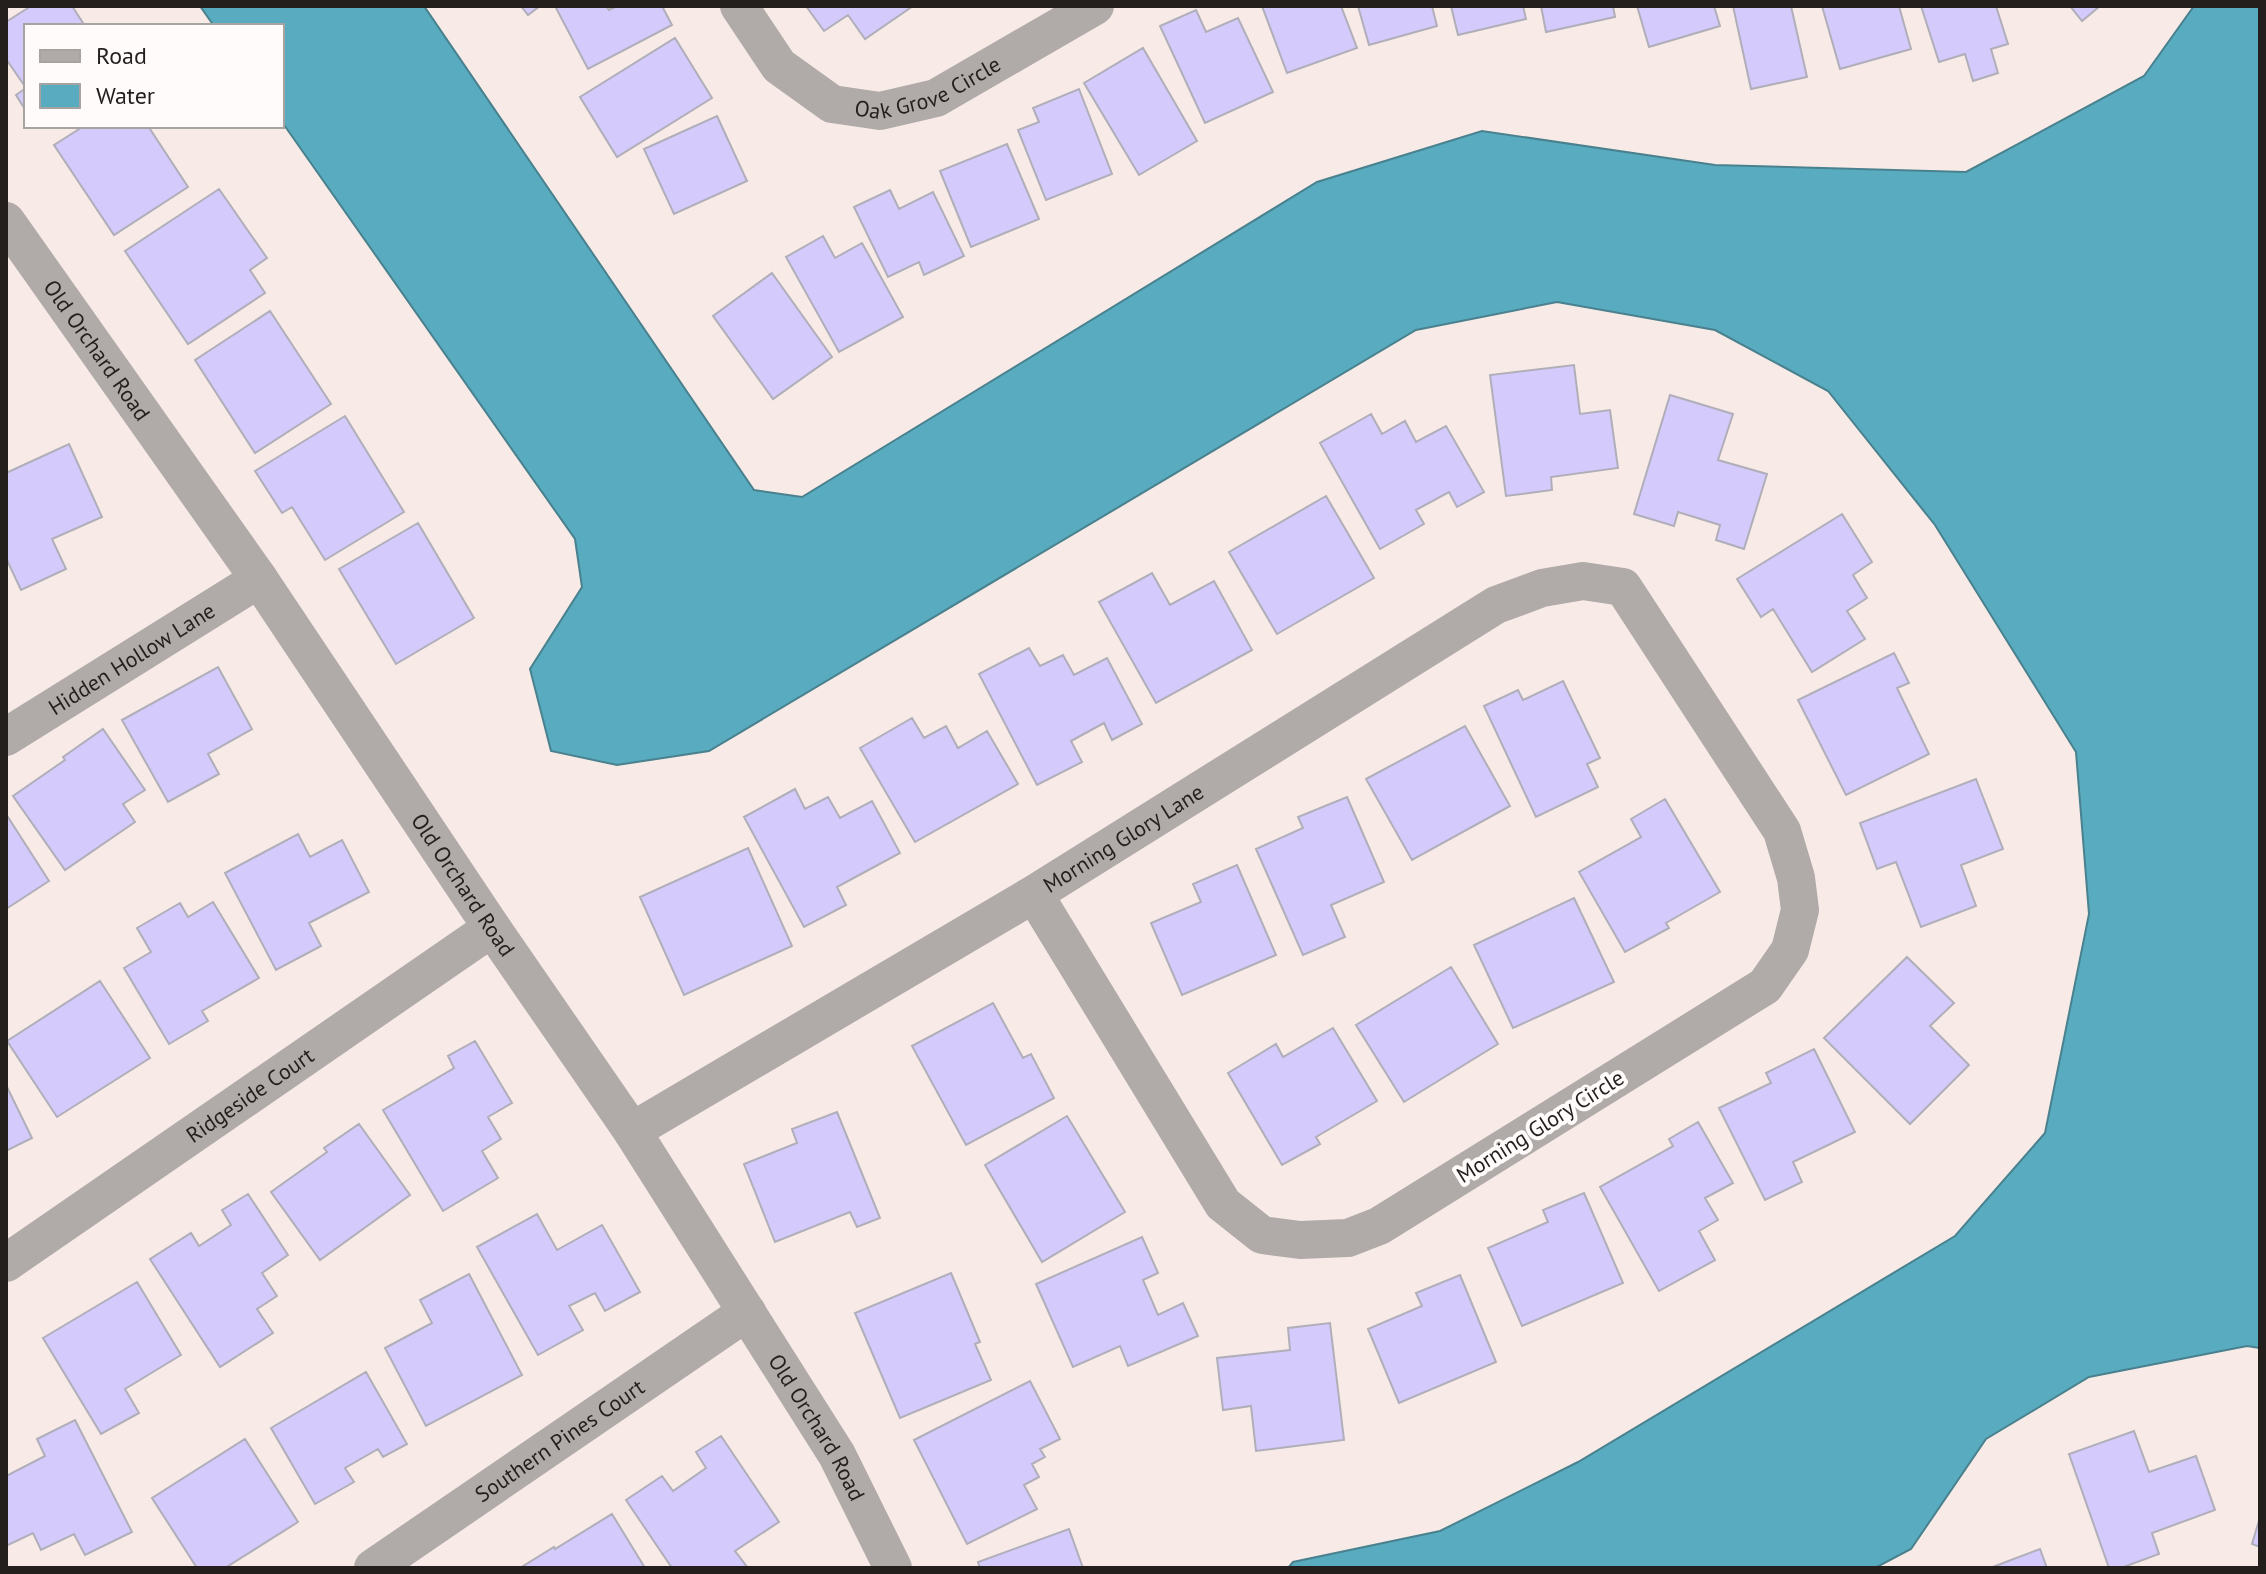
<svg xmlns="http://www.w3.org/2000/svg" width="2266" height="1574" font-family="'PT Sans',sans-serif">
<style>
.water{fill:#59abbf;stroke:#49818e;stroke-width:2}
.building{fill:#d4cafb;stroke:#b0aeb9;stroke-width:2}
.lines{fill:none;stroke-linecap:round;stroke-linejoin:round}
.minor{stroke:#b0aaa8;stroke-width:38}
.labels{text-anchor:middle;stroke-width:8;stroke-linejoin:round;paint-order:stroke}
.street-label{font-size:22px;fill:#241f1d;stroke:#fefbfa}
</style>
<rect width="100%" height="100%" fill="#f8ebe7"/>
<path class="water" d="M200,6h224l330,484 48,7 515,-315 165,-51 233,34 251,7 178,-96 50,-70h66v1342l-13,-2 -158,31 -103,62 -75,110 -36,19h-587l5,-6 147,-31 138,-69 377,-226 90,-103 44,-219 -13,-162 -141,-227 -107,-134 -113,-61 -158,-28 -141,28 -707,421 -92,14 -66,-14 -21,-82 52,-82 -7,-48 -293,-417v-96h-68z"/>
<path class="building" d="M31,6h41l13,20h-59v85l-10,-16 10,-7 -20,-29v-37z
M521,6h19l-12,9z
M555,6h51l3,4 8,-4h45l10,19 -84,44z
M806,6h107l-48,33 -17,-24 -24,16z
M1262,6h79l16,42 -70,25z
M1358,6h74l5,20 -68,19z
M1451,6h72l3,13 -68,16z
M1541,6h72l2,11 -69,15z
M1637,6h77l6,20 -71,21z
M1733,6h58l16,71 -56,12z
M1822,6h77l12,43 -71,20z
M1921,6h75l12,38 -17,5 7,24 -25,8 -8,-27 -26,8z
M2070,6h30l-18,15z
M1196,10l10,22 32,-14 35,74 -68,31 -45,-97z
M675,38l37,60 -95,59 -37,-60z
M1143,48l54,93 -58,34 -55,-92z
M1079,89l33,85 -66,26 -28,-70 21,-8 -6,-14z
M717,116l30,65 -73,33 -30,-65z
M84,126h64l40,61 -74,48 -60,-90z
M1007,144l32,75 -68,28 -31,-76z
M219,189l48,69 -17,12 15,23 -77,51 -63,-93z
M890,190l9,19 34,-17 31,64 -40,19 -5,-13 -31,15 -34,-70z
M823,236l12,22 27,-15 41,74 -64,35 -53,-95z
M772,273l60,84 -59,42 -60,-83z
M270,311l61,93 -76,49 -60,-93z
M1574,365l6,49 30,-4 8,58 -67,9 1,13 -46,6 -16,-121z
M1670,395l63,19 -15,46 49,14 -23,75 -28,-9 4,-15 -42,-13 -4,14 -40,-12z
M1371,414l11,20 23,-13 11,21 30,-16 38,66 -27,15 -8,-15 -33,18 8,14 -44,25 -60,-106z
M345,416l59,96 -79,48 -33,-53 -10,6 -27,-42z
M69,444l33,73 -50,22 14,30 -45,21 -15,-32v-85z
M1326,496l48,82 -97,56 -48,-82z
M1842,514l30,48 -19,13 14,23 -20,13 18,28 -53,33 -39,-63 -12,8 -24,-38z
M418,523l56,95 -78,46 -57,-95z
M1152,573l18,32 44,-24 38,69 -96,53 -57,-101z
M1029,648l11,18 23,-11 11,20 33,-17 35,66 -30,16 -8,-17 -33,18 11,21 -45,23 -58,-111z
M1894,653l15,30 -12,5 32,66 -83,41 -48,-95z
M218,667l34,62 -44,25 11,20 -51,28 -46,-82z
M1563,681l37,77 -13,6 11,23 -62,30 -52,-111 34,-16 5,10z
M912,718l12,20 22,-12 12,22 29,-17 31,53 -103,58 -55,-94z
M1465,726l45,80 -98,54 -46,-81z
M103,729l42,61 -22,14 12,18 -70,48 -52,-74 52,-36 -2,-3z
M1976,779l27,70 -42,16 15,41 -55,21 -25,-65 -19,7 -17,-46z
M795,789l10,20 23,-12 12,21 32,-17 28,52 -63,34 9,18 -42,22 -60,-110z
M1347,797l37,85 -53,23 14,32 -42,18 -47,-106 47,-21 -5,-11z
M1665,799l55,93 -54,31 3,5 -44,24 -46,-80 62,-35 -10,-18z
M6,814l43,67 -43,28z
M298,834l12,23 32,-17 27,52 -60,31 12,23 -45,24 -51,-97z
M748,848l44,98 -108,49 -44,-98z
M1237,865l39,90 -94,40 -31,-72 50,-21 -8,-18z
M1574,898l40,84 -101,46 -39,-83z
M213,902l46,76 -57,33 6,10 -39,23 -45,-76 27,-16 -14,-24 43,-25 8,14z
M1907,957l47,46 -24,23 39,39 -59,59 -86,-86z
M1451,967l47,77 -94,58 -48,-77z
M100,981l50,77 -93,59 -50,-76z
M993,1003l30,55 8,-4 23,44 -88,47 -54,-99z
M1333,1028l44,73 -61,36 4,7 -38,21 -54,-92 48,-29 7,13z
M475,1041l37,62 -24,14 13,22 -19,12 16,27 -55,33 -60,-101 71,-42 -6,-12z
M1814,1049l41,83 -62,30 9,20 -37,18 -46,-92 52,-25 -5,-10z
M6,1085l26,53 -26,13z
M837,1112l43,106 -23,9 -7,-15 -75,30 -31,-78 53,-21 -5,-14z
M1067,1116l58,96 -83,50 -57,-97z
M1698,1122l35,61 -28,15 13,22 -19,11 16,29 -56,31 -59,-104 73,-41 -4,-7z
M359,1124l51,71 -90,65 -49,-68 56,-40 -3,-4z
M1584,1193l39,90 -101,43 -34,-78 60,-26 -5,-12z
M248,1194l40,61 -26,18 15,23 -20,13 16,24 -53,34 -70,-108 41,-26 8,13 32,-21 -9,-15z
M537,1214l20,36 45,-25 38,67 -35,19 -10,-18 -26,13 14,24 -45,25 -61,-108z
M1142,1237l16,36 -15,7 15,35 25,-12 15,33 -70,30 -8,-20 -47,21 -37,-83z
M951,1273l29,69 -5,2 16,36 -91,38 -45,-105z
M469,1274l53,101 -96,51 -41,-78 47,-25 -12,-23z
M1460,1275l36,87 -97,41 -31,-74 54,-23 -6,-13z
M137,1282l44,73 -56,34 14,24 -38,21 -58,-96z
M1330,1323l14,117 -88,11 -5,-45 -28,4 -6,-52 73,-8 -2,-22z
M366,1372l41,72 -24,13 -5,-8 -33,19 9,14 -39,22 -44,-76z
M1030,1381l30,58 -20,10 5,8 -13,7 7,13 -15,8 13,24 -70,35 -53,-104z
M75,1420l57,112 -47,23 -11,-21 -33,16 -8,-17 -27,13v-70l39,-20 -8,-17z
M2134,1431l15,41 47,-16 19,54 -63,23 7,21 -38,14h-12l-40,-114z
M721,1436l58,86 -44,29 13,17h-76l-46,-68 36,-24 11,15 33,-23 -10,-16z
M245,1439l53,83 -73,46h-28l-45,-70z
M612,1514l33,54h-125l34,-21 1,2z
M2260,1517v30l-8,-3z
M1069,1529l14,39h-103l-2,-6z
M2040,1549l7,19h-57z"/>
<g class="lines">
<g class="minor">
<path id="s1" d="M739,6l40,60 53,38 48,7 56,-13 159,-92"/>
<path id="s2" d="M6,221l253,358 233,349 140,203 205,324 56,113"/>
<path id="s3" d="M6,737l253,-158"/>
<path id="s4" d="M632,1131l402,-237 462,-289 46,-17 41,-7 40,6 159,244 14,47 4,32 -10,40 -25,36 -386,240 -31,12 -48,2 -38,-5 -39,-31 -189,-310"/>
<path id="s5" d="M6,1263l486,-335"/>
<path id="s6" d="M373,1568l374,-256"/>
</g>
</g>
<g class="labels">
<g class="street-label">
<text dy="8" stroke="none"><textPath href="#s1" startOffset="238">Oak Grove Circle</textPath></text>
<text dy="8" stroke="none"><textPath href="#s2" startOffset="158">Old Orchard Road</textPath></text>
<text dy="8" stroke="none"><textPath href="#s3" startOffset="148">Hidden Hollow Lane</textPath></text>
<text dy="8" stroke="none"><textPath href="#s4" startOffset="572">Morning Glory Lane</textPath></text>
<text dy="8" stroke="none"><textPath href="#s2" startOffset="806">Old Orchard Road</textPath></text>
<text dy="8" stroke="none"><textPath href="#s5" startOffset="296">Ridgeside Court</textPath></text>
<text transform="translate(1540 1126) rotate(-32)" y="8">Morning Glory Circle</text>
<text dy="8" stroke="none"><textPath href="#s2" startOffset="1454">Old Orchard Road</textPath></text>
<text dy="8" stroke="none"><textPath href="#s6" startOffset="226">Southern Pines Court</textPath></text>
</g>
</g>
<rect width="2266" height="1574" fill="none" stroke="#241f1d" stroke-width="16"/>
<rect x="24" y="24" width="260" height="104" fill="#fefbfa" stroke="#a7a3a2" stroke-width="2"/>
<rect x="40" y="50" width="40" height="12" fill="#b0aaa8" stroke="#a7a3a2" stroke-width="2"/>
<text x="96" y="64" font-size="24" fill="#241f1d">Road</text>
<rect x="40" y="84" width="40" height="24" fill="#59abbf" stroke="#a7a3a2" stroke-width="2"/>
<text x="96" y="104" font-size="24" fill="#241f1d">Water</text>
</svg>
